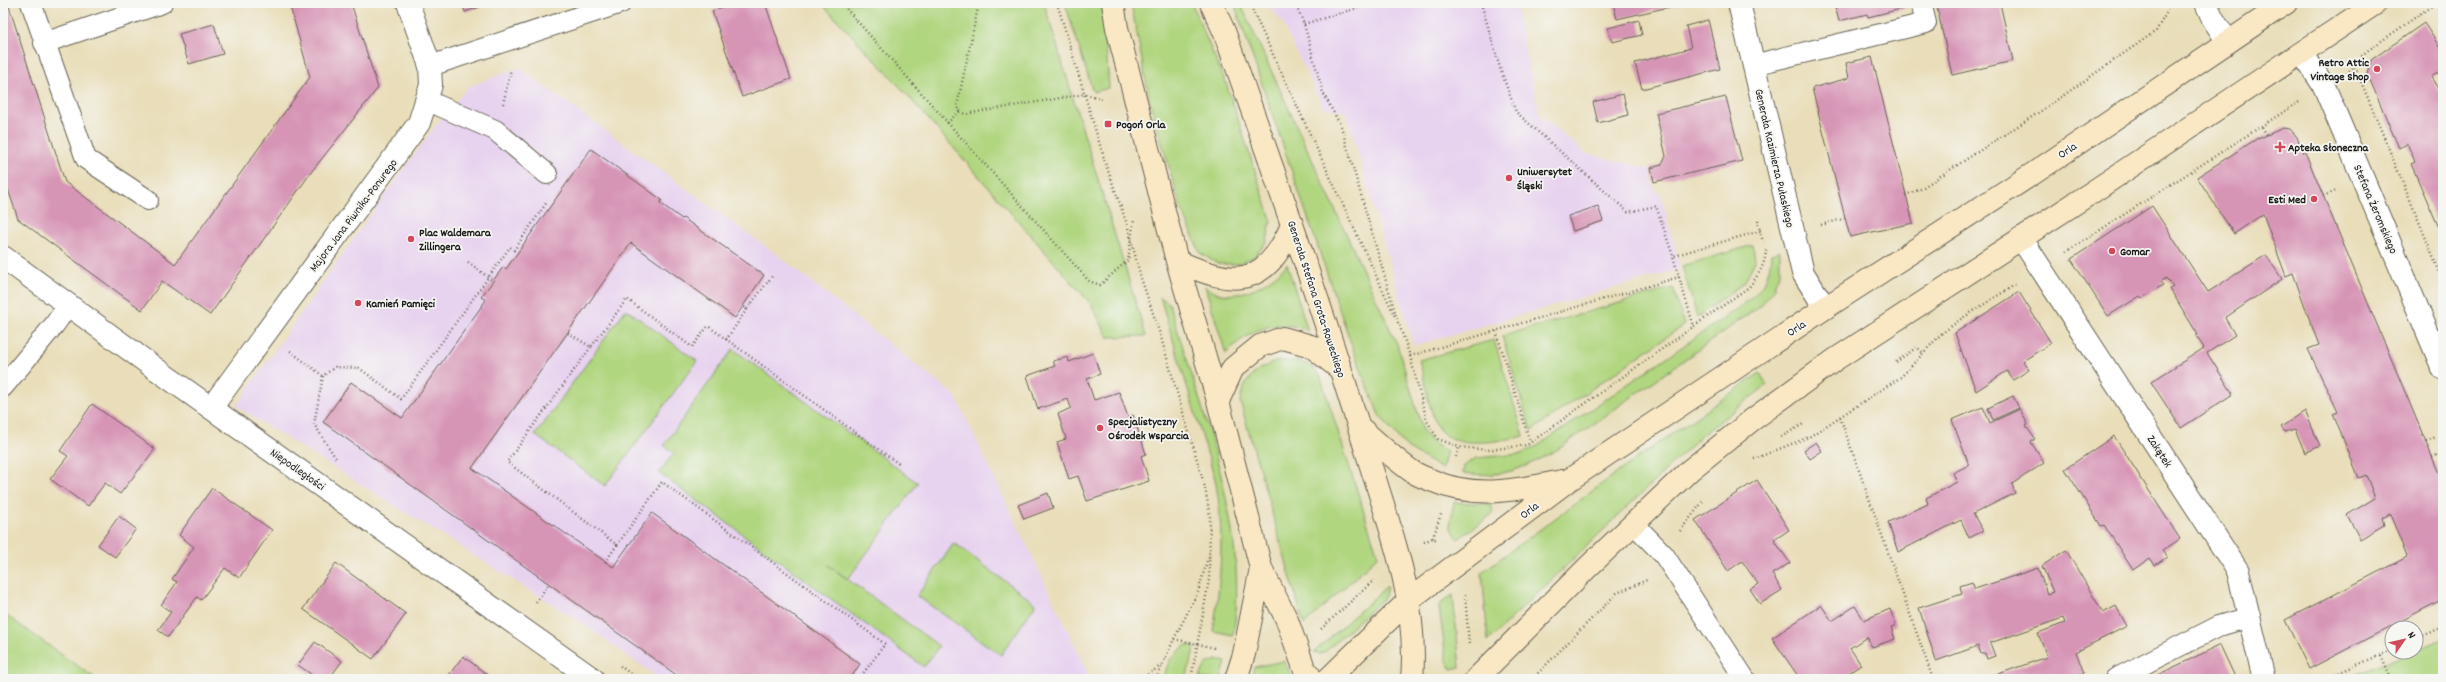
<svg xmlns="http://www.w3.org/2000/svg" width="2446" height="682" font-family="Dekko,sans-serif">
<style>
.built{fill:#e7d2ef}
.green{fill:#b0d67f;stroke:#66794e}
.building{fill:#d795b6}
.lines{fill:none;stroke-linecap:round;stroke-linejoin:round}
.lane-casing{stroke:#646053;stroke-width:22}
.street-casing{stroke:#646053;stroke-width:24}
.secondary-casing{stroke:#646053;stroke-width:24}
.path{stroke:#646053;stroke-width:2.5;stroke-dasharray:1 3;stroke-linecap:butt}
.lane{stroke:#fff;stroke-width:20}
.street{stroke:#fff;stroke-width:22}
.secondary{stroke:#fae7c3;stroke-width:22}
.poi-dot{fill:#d1495b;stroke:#f6f6f2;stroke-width:1.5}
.labels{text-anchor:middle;stroke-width:3.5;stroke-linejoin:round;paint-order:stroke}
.poi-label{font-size:12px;font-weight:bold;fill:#1c1c1c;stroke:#f6f6f2;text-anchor:start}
.street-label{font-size:12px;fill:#1c1c1c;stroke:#f6f6f2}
</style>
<rect width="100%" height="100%" fill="#f6f6f2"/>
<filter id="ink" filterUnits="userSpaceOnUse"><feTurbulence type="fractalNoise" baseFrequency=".025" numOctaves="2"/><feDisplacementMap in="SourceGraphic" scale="8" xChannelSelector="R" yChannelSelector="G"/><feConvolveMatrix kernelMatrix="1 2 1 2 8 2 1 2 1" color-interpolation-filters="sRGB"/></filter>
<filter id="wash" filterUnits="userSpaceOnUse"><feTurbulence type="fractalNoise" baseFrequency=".012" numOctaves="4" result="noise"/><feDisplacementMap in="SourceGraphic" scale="16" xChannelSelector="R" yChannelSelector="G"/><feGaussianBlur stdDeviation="0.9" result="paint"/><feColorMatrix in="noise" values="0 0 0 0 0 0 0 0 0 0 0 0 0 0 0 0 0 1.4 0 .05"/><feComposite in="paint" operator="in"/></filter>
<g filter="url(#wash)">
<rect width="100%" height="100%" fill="#e9deb9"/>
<path class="built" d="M1266,3h249l25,113 45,37 65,16 4,19 8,10 18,71 -266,77 -68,-234 -23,-5 -41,-85z
M519,68l260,188 176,140 136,283h-431l-78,-56 -346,-217 100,-143 97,-134 35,-42z"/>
<path class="green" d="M821,3h223l102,333 -38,1 -17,-33 -198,-225z
M1065,3h38l6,85 -16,4z
M1131,3h60l35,80 45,136 -4,23 -13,15 -16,7h-20l-18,-11 -21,-51 -29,-100z
M1234,3h6l157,341 26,87 10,12 14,8 -5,18 -35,-21 -28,-33 -25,-63z
M1753,245l2,16 -11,22 -47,34 -15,-51z
M1780,251v21l-6,14 2,1 -16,19 -200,142c-34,20 -58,31 -97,25l1,-7 12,-8 45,-4 18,-9 198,-136c23,-18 32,-25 34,-55z
M1287,264l21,67c-30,-14 -61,-1 -82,23l-21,-68c23,22 66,-2 82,-22z
M1673,288l11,37 -153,106 -29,-95z
M1160,297l9,6c30,99 82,229 64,332l-20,-4c8,-51 12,-101 2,-152z
M626,309l71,52 -92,125 -70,-51z
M1494,340l30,96c-22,5 -73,15 -87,-10 -7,-13 -13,-50 -18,-66z
M733,349l185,134 -70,96 -20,-14 111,81 -15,21 -265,-194 15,-20 -10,-8z
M1279,361c19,0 28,-1 41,14l58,181 -74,69 -64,-224c4,-23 18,-34 39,-40z
M1760,373l7,12 -65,50 -214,206 -6,-69 158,-116z
M1454,502l36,2 3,7 -3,5 -32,23 -8,-13z
M954,543l82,61 -35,51 -84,-59z
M1387,586l-2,11 -59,54 -6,3 -6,-2z
M1453,595l7,72 -9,2 -5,-10 -7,-52 1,-3z
M3,613l93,66h-93z
M2443,639v40h-97z
M1186,645l9,1 -9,33h-24l9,-21z
M1217,660l9,2 -5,17h-22l7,-15z
M1284,661l9,18h-42l3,-12z"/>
<g id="blocks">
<path class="building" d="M3,3h5l57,179 110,82 135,-187 -21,-74h62l27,85 -66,83 -102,144 -48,-34 -20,29 -124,-91 -15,-45z
M462,3h30l-27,9z
M734,3h31l26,76 -49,18 -30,-86z
M1613,3h69v1l-65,15z
M1834,3h74l1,4 -41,10 -1,-3 -28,7z
M1936,3h64l13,58 -61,14z
M1639,20l3,15 -30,7 -4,-14z
M1708,20l12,49 -78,20 -7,-26 56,-15 -5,-22z
M2424,23l19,29v18l-12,7 12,20v140l-32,-73 4,-2 -8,-19 -8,5 -32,-75 4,-13z
M214,24l9,30 -34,10 -10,-30z
M1872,57l41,166 -63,14 -38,-149 37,-10 -3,-15z
M1623,94l5,21 -30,8 -5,-21z
M1726,97l16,64 -88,21 -3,-14 10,-3 5,-9 -10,-43z
M2283,128l7,1 7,8 6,16 2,-1 138,331v116l-134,70 -24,-49 122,-63 -17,-43 -8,4 2,7 -24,14 -13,-24 28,-17 -9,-23 -7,3 -26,-64 5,-2 -30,-63 11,-4 -5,-13 -21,-59 -7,3 -23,-62 -29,20 -37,-57 61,-39v1z
M591,149l71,51 -2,3 22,16 1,-1 81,57 -29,43 -104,-75 -159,225 141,99 39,-54 208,151 -10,15h-168l-359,-257 28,-40 51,36 84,-118 -5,-3 12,-16 10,-14 3,2z
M1598,206l5,15 -30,10 -5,-15z
M2152,206l56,86 58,-37 16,24 -57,39 10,17 -28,18 26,41 -52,34 -30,-46 53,-34 -8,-12 2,-1 -28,-46 3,-2 -7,-9 -5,4 2,3 -21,13 -2,-2 -32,20 -37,-57z
M2019,292l32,51 -28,18 6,9 -16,10 -6,-9 -31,20 -21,-58z
M1093,353l7,21 -13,5 7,21 25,-8 9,25 5,-2 13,39 -5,2 8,25 -62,20 -9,-25 -9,3 -12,-37 9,-3 -8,-25 13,-6 -3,-9 -30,10 -11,-33 28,-10 -2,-5 15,-4 1,5z
M2013,396l6,12 -26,12 -5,-12z
M92,404l63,45 -35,45 -15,-11 -17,23 -38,-27 18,-23 -8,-5z
M1983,407l7,16 30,-14 8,16 -2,1 9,13 -4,3 13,21 -32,21 3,9 -42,21 10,17 -14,7 -8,-18 -63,32 -10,-30 40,-18 -2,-6 31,-16 -4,-9 16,-8 -17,-45z
M2305,411l15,35 -15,7 -10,-24 -10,3 -4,-5z
M2114,436l66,103 -18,12 5,6 -12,8 -5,-7 -17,12 -29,-45 -3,1 -36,-57z
M1816,442l6,9 -12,8 -6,-9z
M1757,480l32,50 -15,10 16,23 -18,11 10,16 -22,14 -10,-15 8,-5 -16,-23 -14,10 -33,-51z
M212,488l60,42 -33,48 -14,-10 -24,32 -4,-3 -29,40 -10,-7 13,-18 -10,-7 16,-23 -5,-3 22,-32 -15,-12z
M1048,493l5,15 -29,11 -6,-14z
M119,516l17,13 -21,28 -17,-12z
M2066,550l37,63 13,-7 11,20 -51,26 8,21 -12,6h-88l63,-22 -9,-24 27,-10 -2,-5 -73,25 5,13 -8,3 -2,-6 -4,1 -3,-8 -42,15 -17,-53 43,-14 -2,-8 12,-4 3,7 63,-21 9,26 6,-2 -11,-26z
M336,563l70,51 -33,45 -70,-50z
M1821,605l11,16 23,-15 9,14 26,-11 6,16 -5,2 4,12 -23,8 -5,-10 -17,11 11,17 -21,14h-40l-28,-41z
M315,642l27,19 -13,18h-11l-20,-14z
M2220,645l16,34h-87z
M463,656l30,23h-47z"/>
</g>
</g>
<g filter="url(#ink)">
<use href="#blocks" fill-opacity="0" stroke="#646053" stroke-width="1"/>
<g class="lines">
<defs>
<path id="lane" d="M31,3l55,156 62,41
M44,43l118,-40
M1753,65l173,-42 -5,-20
M430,66l191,-63
M428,101l67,29 52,44
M3,387l52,-63 14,-20
M1634,524l30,31 81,124
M2115,679l104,-53 31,-9"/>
<path id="street" d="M1739,3l64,270 22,35
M2206,3l7,16 15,23
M2302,53l22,33 119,283
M2021,238l217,333 26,108
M3,257l153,112 437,310
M211,408l208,-285 12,-38 -1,-19 -22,-63"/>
<path id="secondary" d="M1113,3l4,25 60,233 41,140 43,167 26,52 17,48 8,11
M1211,3l13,28c49,138 98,276 141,416 23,76 54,152 47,232
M1177,261c58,26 88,27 115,-36
M1218,401l15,-33 27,-22 23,-8 28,8 30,24
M1359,427c18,15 35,32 54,45 6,4 13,6 20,9 42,18 85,9 129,0
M1236,679l8,-25 17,-86
M1328,679l82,-80 159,-119 256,-172 209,-135 252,-170
M1476,679l111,-111 103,-98 62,-50 84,-61 255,-166 285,-190"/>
</defs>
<use href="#lane" class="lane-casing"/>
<use href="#street" class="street-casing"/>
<use href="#secondary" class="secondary-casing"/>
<path class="path" d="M841,3l248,278 11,4 28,-25 6,-41
M1057,3l49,162 21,59 14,54 18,53 46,156 5,29 -1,64 -18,99
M1249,3l151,324 10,29 17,65 11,18 21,8
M1295,3l9,21 19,69 18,33 56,193
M1481,3l19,65 16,44 112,100 28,-6 17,50
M1304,24l70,-21
M2355,67l88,213
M2349,71c8,-5 10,-14 18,-20l69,-48
M503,104l8,-35
M960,111l5,3 120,-20 18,5
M947,123l13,-12 -3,-5 22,-103
M2262,127l5,8
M1905,195l14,-5 122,-79 115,-80 16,-28
M2323,196l13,-5
M1758,220l2,11
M1821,225l25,-7
M2066,252l233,-150
M468,262l25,19
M1679,277l15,50
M747,309l26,-34
M1496,331l34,111
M568,333l23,14 36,-48 65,48 16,-21 191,138
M726,340l21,-31 -4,-3
M591,347l-84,115 110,83 -12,17
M290,351l33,25 12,-9 24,1 42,31 109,-152 4,3 33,-48
M1410,356l269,-79 -6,-21 87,-25 3,11
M1896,362l21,-15 6,6
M323,376l-9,48 23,36
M1840,417l93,262
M1781,437l24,-14
M2426,441l10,-4
M2440,446l3,-1
M1456,457l3,-10 29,3 39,-5 222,-158c9,-12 16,-21 17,-37
M2432,457l11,-4
M1754,459l55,-22 92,-60 40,-43 20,-15 55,-35
M1680,531l24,-31
M1433,538l8,-24
M1424,542l9,-4 5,3
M617,545l45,-63 223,162 -26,35
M1465,595l4,49
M536,602l12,-17
M1321,629l53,-49
M1174,639l24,-47 11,-38
M2416,639l27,-12
M2381,656l10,23
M620,666l18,13
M1141,679l21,-14
M1156,679l18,-40 41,9
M1532,679l85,-86 30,-13
M2324,679l68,-29"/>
<use href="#lane" class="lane"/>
<use href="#street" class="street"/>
<use href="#secondary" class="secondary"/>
</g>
</g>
<g class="poi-dot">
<circle cx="2377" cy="69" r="4"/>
<rect x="1104" y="120" width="8" height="8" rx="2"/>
<path d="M2278 141h4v4h4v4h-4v4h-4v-4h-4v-4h4z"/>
<circle cx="1509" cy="178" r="4"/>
<circle cx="2314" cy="199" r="4"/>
<circle cx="411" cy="239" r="4"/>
<circle cx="2112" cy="251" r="4"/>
<circle cx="358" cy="303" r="4"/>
<circle cx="1100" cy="428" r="4"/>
</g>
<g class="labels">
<g class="poi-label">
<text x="2369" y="66" text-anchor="end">Retro Attic<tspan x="2369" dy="14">Vintage Shop</tspan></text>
<text x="1116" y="128">Pogoń Orla</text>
<text x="2288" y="151">Apteka Słoneczna</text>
<text x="1517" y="175">Uniwersytet<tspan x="1517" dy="14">Śląski</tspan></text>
<text x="2306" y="203" text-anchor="end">Esti Med</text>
<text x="419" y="236">Plac Waldemara<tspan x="419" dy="14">Zillingera</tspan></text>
<text x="2120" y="255">Gomar</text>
<text x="366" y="307">Kamień Pamięci</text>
<text x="1108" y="425">Specjalistyczny<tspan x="1108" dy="14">Ośrodek Wsparcia</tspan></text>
</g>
<g class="street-label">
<text transform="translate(2067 150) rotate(-34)" y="4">Orla</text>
<text transform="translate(1775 158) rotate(77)" y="4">Generała Kazimierza Pułaskiego</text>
<text transform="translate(2376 209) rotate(67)" y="4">Stefana Żeromskiego</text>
<text transform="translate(353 215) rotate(-53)" y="4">Majora Jana Piwnika-Ponurego</text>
<text transform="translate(1317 299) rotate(72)" y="4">Generała Stefana Grota-Roweckiego</text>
<text transform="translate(1796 328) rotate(-34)" y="4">Orla</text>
<text transform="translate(2160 451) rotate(57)" y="4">Zakątek</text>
<text transform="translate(298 469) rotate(35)" y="4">Niepodległości</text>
<text transform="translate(1529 510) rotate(-37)" y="4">Orla</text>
</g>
</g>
<rect width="2446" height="682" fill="none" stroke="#f6f6f2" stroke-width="16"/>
<g transform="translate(2404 640) rotate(56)"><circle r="19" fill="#f6f6f2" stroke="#9f9f9c"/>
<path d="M0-3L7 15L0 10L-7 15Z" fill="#d1495b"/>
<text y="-6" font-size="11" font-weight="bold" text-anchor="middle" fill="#1c1c1c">N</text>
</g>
</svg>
